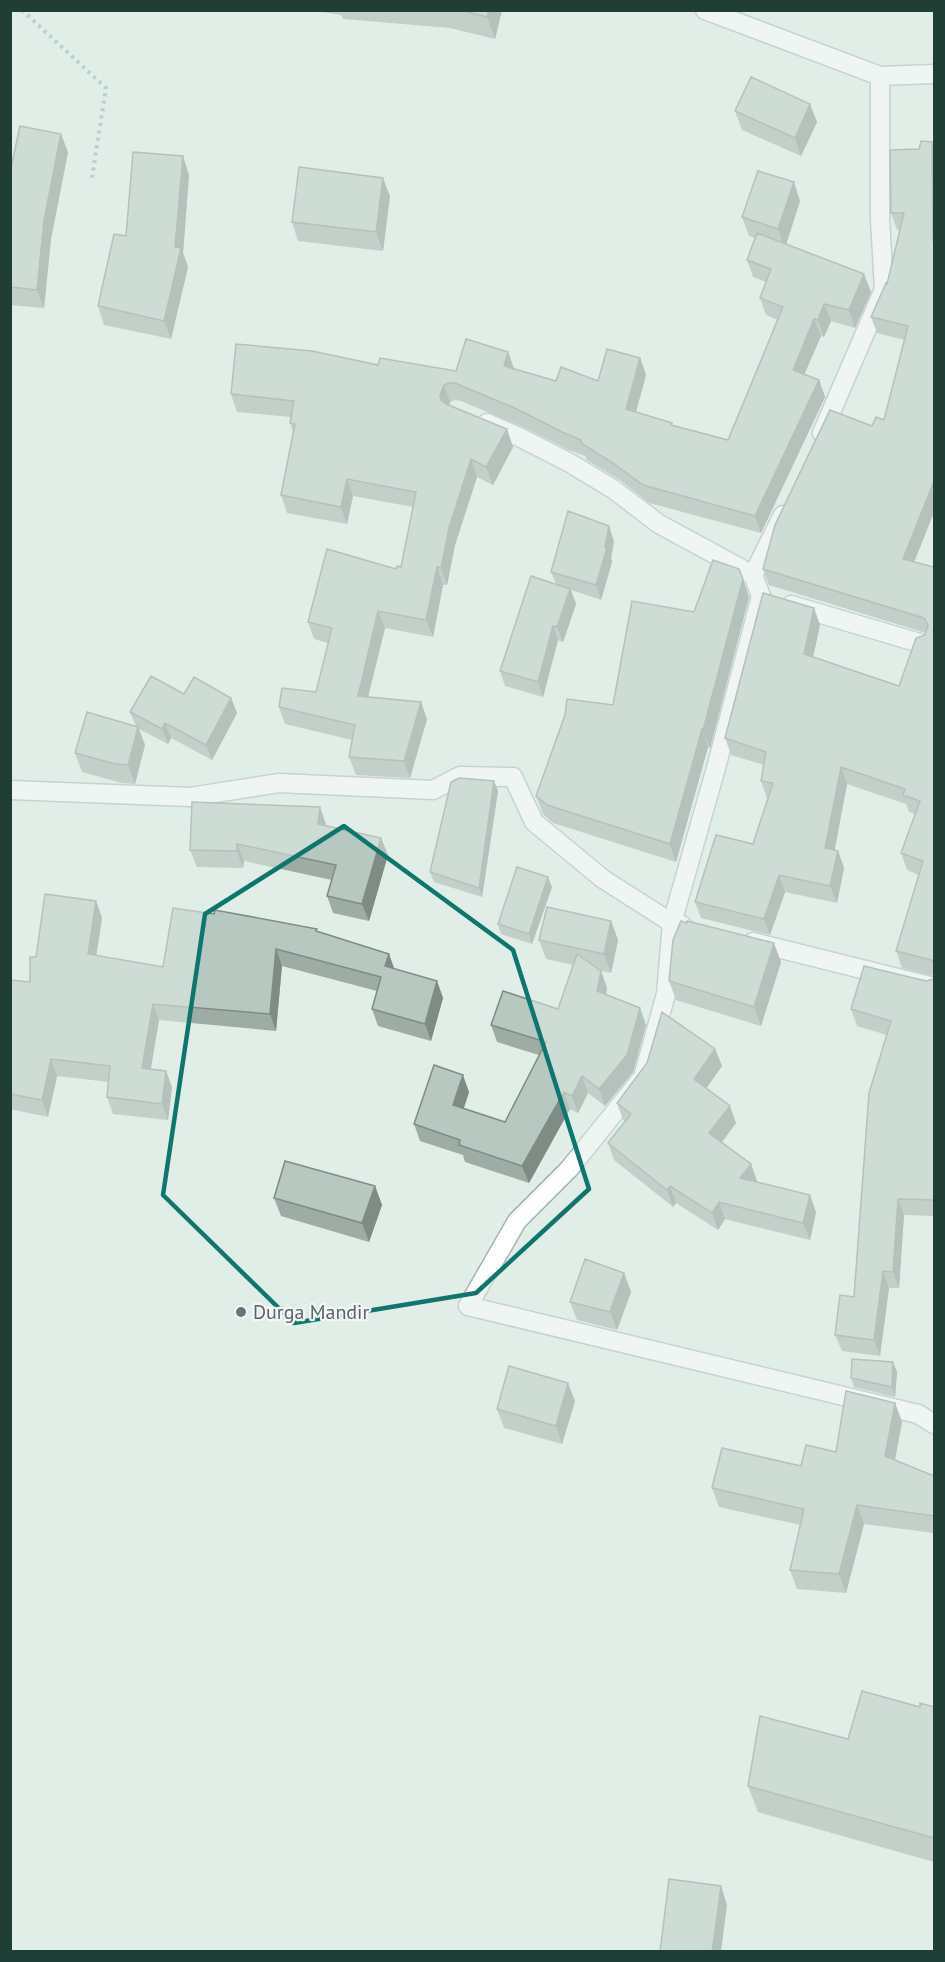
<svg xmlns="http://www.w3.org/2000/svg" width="945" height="1962" font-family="'PT Sans',sans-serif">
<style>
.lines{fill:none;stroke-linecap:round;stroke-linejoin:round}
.minor-casing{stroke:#a3b5ae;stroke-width:21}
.tertiary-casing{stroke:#a3b5ae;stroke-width:21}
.path{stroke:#7eb4a2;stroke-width:4;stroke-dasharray:3 4.5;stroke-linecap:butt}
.minor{stroke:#fff;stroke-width:18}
.tertiary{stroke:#fff;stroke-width:18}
.wall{fill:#9daca5}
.shaded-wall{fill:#7f8c86}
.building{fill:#b6c8c0;stroke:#7f8c86;stroke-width:1.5}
.marked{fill:none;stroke:#0f766e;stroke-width:4.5;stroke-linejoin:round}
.worship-dot{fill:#6b7280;stroke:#f2f9f5;stroke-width:2}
.labels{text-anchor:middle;stroke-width:4.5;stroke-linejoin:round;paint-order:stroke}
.worship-label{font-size:20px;fill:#5b616d;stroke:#f2f9f5;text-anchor:start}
</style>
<rect width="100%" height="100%" fill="#e1ede7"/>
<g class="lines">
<defs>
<path id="minor" d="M487,423l32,14 51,26 43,26 46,35 94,51
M822,433l62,-144 -4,-70v-143
M791,605l132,39
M10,790l180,7 89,-14 154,7 27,-14 53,1 21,45 69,57 69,44 -6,71 -23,83 -74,92 -52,52 -49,85 450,108 16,10
M682,925l-10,-2 44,-155 45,-172 -8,-21 30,-60
M753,942l181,45"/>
<path id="tertiary" d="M705,10l175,66 54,-2"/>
</defs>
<use href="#minor" class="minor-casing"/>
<use href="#tertiary" class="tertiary-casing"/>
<path class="path" d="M22,10l84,78 -14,90"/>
<use href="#minor" class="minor"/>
<use href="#tertiary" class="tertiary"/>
</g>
<path class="wall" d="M309,10h193l-7,29 -45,-11 -107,-9 -2,-4z
M735,111l82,11 -16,34 -59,-26z
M934,150v362l-20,50 20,5v409l-32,-8 -6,-17 23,-76 -12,-5 -6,-17 14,-39 -6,-2 -3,-8 -59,-20 -13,66 4,1 6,17 -7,35 -52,-11 -15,43 -69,-17 -6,-16 58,-58 15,-46h-1l-6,-17 3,-16 -33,-10 -6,-17 95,-113 -7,32 86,29 26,-51 1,-2 -157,-48 -6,-16 109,-143 12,-6 21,-80 -28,-7 -6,-16 16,-33 13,-54h-3l-6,-17z
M68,152l-17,87 -7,69 -34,-3v-132z
M189,175l-6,78 5,14 -17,72 -67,-14 -6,-19 28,-70z
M390,196l-7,55 -85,-10 -6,-19z
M800,201l-14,43 85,48 -16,36 -24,-7 -7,16 -3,-1 -17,38 15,6 6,17 -64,136 -112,-30 -29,-23 -33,-20 -2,-4 -16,-6 -46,-23 -62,-26 -6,-1 -5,2 -1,3 58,24 6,18 -20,38 -16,-8 -22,68 -8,40h-4l-10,52 -48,-9 -17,69 59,22 -17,59 -54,-3 -7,-18 3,-17 -67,-16 -6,-17 37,-15 12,-49 -14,-4 -6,-17 93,-55 12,-60 -60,-11 -6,28 -60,-11 -6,-18 12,-63 -3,-9 1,-6 -54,-5 -6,-18 147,-29 78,6 52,-19 6,17 42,12h42l42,-23 6,17 -10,37 36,13 56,15 50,-120 -12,-5 -6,-17 6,-16 -13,-5 -6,-17 8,-22 -6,-2 -7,-19z
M614,541l-3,17 1,4 -11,38 -30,-10 5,14 -13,38 -5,-2 -15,57 -38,-11 -5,-15 56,-87 -5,-12z
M749,597l-39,151 -2,-1 -32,115 -123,-39 -10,-9 -7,-18 158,-184z
M184,694l47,4 6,15 -25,47 -41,-22 -3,6 -29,-15 6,16 -10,39 -13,-1 -40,-11 -7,-19 61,-27 -6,-14z
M494,781l4,10 -16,106 -48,-15 -4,-10z
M326,824v2l55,12 7,17 -19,66 -36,-8 -6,-17 5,-16 -88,-19 -1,7 -46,-1 -7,-17z
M552,887l-20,57 -31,-10 -3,-10z
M96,901l6,17 -6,38 67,11 154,-38v2l72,23 5,15 43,12 6,17 -12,43 -53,-15 -6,-17 5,-18 -95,-25 -6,65 -117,-11 -8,49 21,18 -4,33 -55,-6 -6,-17 2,-15 -52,-6 -9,41 -38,-8v-129l20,2 6,-25z
M611,921l7,19 -7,33 -10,-2 6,17 -1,6 40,31 -13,47 -28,34 -17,-13 -10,20 -8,-4 -41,74 -64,-21 -2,-7 -43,-14 -6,-17 55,-32 -5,16 41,14 34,-67 -42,-13 -6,-17 67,-16 15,-44 -27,-6 -7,-19z
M687,923l94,39 -20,64 -85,-26 -7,-19z
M934,979v237l-30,-1 -5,73h-10l-9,68 -38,-5 -7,-16 19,-38 33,-262 -30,-9 -6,-17z
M715,1049l7,17 -16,22 30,35 -14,19 29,22 6,17 -1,1 60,30 -6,28 -85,-21 -7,11 -42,-27 -3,4 -59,-47 -6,-17 17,-22 -2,-1 -6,-17z
M375,1186l7,19 -13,37 -88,-26 -7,-18z
M624,1273l7,19 -14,38 -40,-10 -7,-18z
M893,1362l4,10 -2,25 -41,-10 -3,-9z
M575,1401l-13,43 -58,-16 -7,-19z
M895,1403l7,19 -7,38 39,16v57l-70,-9 -18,69 -49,-4 -7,-19 11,-45 -82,-18 -7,-19 89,-22 35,-14z
M920,1707h14v155l-176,-50 -10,-26z"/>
<path class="shaded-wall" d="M489,10h13l-7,29 -8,-22z
M810,104l7,18 -16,34 -6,-18z
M61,134l7,18 -17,87 -7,69 -7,-18 7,-70z
M932,142l2,8v95l-1,-4z
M183,156l6,19 -6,78 5,14 -17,72 -7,-18 11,-74z
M383,178l7,18 -7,55 -7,-19z
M794,182l6,19 -15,47 -7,-19z
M864,274l7,18 -16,36 -6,-18z
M824,304l7,17 -7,16 -6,-17z
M814,319l7,17 -22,51 -6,-17z
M508,352l6,17 -10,-3z
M640,358l6,17 -14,51 -6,-17z
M819,380l6,17 -64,136 -6,-17z
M444,385l6,17 -4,10 -6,-17z
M507,429l6,18 -20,38 -7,-18z
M471,459l6,18 -22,68 -8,40 -6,-17 8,-40z
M347,479l6,17 -6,28 -6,-17z
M934,481v31l-25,63 -6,-16z
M609,526l5,15 -3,17 1,4 -11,38 -5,-15z
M437,567l6,18 -10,52 -7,-17z
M743,579l6,18 -39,151 -7,-18z
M570,589l6,15 -13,38 -6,-15z
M814,608l6,17 -10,46 -6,-17z
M378,611l7,17 -21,85 -6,-17z
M553,626l5,14 -15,57 -5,-15z
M231,698l6,15 -25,47 -6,-15z
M421,702l6,17 -17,59 -6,-17z
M165,723l6,15 -3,6 -6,-15z
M138,727l7,18 -10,39 -7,-19z
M702,729l6,18 -32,115 -6,-18z
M841,767l6,17 -15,81 -7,-17z
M494,781l4,10 -16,106 -3,-9z
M320,807l6,17 -2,18 -6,-18z
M381,838l7,17 -19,66 -7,-17z
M237,844l7,17 -1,7 -6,-17z
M838,851l6,17 -7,35 -7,-17z
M779,875l6,17 -15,43 -6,-16z
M548,877l4,10 -20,57 -3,-10z
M96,901l6,17 -8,53 -6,-17z
M611,921l7,19 -7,33 -7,-19z
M774,943l7,19 -20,64 -7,-19z
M276,949l6,17 -6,65 -6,-17z
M389,954l6,17 -10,-5z
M601,971l6,17 -4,20 -6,-17z
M437,981l6,17 -12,43 -6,-17z
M153,1004l6,16 -11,64 -6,-16z
M640,1008l6,17 -13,47 -28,34 -6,-17z
M715,1049l7,17 -21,30 -7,-17z
M51,1059l6,17 -9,41 -6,-17z
M166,1071l6,16 -4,33 -6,-16z
M463,1075l6,17 -10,30 -6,-17z
M582,1076l6,17 -10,20 -6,-17z
M564,1092l6,17 -41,74 -7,-17z
M730,1106l6,17 -20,27 -7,-17z
M751,1164l6,17 -10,14 -7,-17z
M375,1186l7,19 -13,37 -7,-19z
M670,1186l6,17 -3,4 -6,-17z
M810,1195l6,17 -6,28 -7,-17z
M898,1199l6,16 -5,73 -6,-16z
M719,1202l6,17 -7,11 -6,-17z
M883,1271l6,17 -9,68 -6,-16z
M624,1273l7,19 -14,38 -7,-18z
M893,1362l4,10 -2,25 -3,-10z
M568,1383l7,18 -13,43 -6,-18z
M895,1403l7,19 -10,53 -7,-19z
M857,1505l7,19 -18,69 -7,-19z
M721,1886l6,19 -6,47h-9z"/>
<path class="building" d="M460,10h29l-2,7z
M751,77l59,27 -15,34 -60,-27z
M20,126l41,8 -17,86 -7,70 -27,-3v-114z
M921,141l11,1 1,99h1v240l-31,78 31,8v396l-3,-3 -35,-9 27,-90 -22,-8 19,-52 -17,-6 2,-6 -64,-22 -16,81 13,3 -8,35 -51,-11 -15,44 -69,-17 21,-67 37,9 20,-61 -12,-2 5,-29 -41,-14 38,-145 51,15 -10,46 95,32 17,-48 9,-3 3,-10 -4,-7 -161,-49 12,-44 55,-115 42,16 4,-9 8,3 24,-94 -37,-9 15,-34 1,1 17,-71h-13l-1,-63 29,-1z
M133,152l50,4 -8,91 6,1 -17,73 -66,-15 16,-72 12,2z
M299,167l84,11 -7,54 -84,-10z
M758,171l36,11 -16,47 -36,-12z
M757,233l107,41 -15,36 -25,-6 -6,16 -4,-1 -21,51 26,10 -64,136 -112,-31 -30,-22 -32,-20v-3l-19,-8 -45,-23 -62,-26h-6l-5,2 -4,10 1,5 5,4 61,25 -21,38 -15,-8 -22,69 -8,40 -4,-1 -11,53 -48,-9 -20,85 63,6 -17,59 -55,-4 6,-32 -76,-18 3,-19 34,4 16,-64 -24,-6 19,-73 69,20 1,-3 4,1 15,-75 -69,-13 -6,28 -60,-12 14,-71 -5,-1 4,-22 -63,-7 5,-50 76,7 66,14 2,-7 76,13 10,-32 42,13 -4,14 52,15 5,-14 37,14 9,-32 33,9 -14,51 46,14 -1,2 57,15 55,-133 -23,-9 11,-29 -24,-9z
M568,511l41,15 -4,21 2,1 -11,37 -45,-13z
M713,560l26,9 4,10 -40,151 -1,-1 -32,115 -123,-39 -11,-9 29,-81 2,-16 46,6 19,-104 62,11z
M531,576l39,13 -13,38 -4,-1 -15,56 -38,-11z
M151,676l33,18 10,-17 37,21 -25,47 -41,-22 -3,6 -32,-17z
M87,712l51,15 -10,38 -13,-1 -40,-11z
M459,778l35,3 -15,107 -49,-16 21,-90z
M192,802l128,5 -2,17 63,14 -19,66 -35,-8 9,-31 -99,-21v7l-47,-1z
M517,867l31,10 -19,57 -31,-10z
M45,894l51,7 -8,53 75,13 10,-59 41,6 1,-4 102,19 -1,2 73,23 -4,12 52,15 -12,43 -53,-15 9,-32 -105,-28 -6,65 -117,-10 -11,64 24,3 -4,33 -55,-7 3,-31 -59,-7 -9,41 -32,-6v-114l20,2v-25h6z
M547,907l64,14 -7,33 -65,-14z
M681,921l6,2v-2l87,22 -20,64 -85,-26 4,-41z
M577,954l24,17 -4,20 43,17 -13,47 -28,34 -17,-13 -10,20 -8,-4 -42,74 -63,-21 1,-5 -46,-16 20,-59 29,10 -10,30 52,17 41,-80 -55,-17 12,-34 55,18z
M864,966l62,15 8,-2v221l-36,-1 -5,73 -10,-1 -9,69 -39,-5 5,-40 14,2 15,-204 22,-72 -40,-12z
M662,1012l53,37 -21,30 36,27 -21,27 42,31 -11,14 70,17 -7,28 -84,-21 -7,11 -42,-27 -3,4 -59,-47 23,-29 -14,-11 30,-40z
M285,1161l90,25 -13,37 -88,-25z
M585,1259l39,14 -14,39 -40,-10z
M852,1359l41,3 -1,25 -41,-9z
M509,1366l59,17 -12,43 -59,-17z
M846,1391l49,12 -10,53 49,20v40l-77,-11 -18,69 -49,-4 14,-61 -92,-21 10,-40 79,18 5,-21 30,7z
M862,1691l58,16v-4l14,4v131l-186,-52 12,-70 88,23z
M669,1879l52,7 -9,66h-52z"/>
<path d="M0 0H945V1962H0ZM344,826l169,124 76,239 -113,104 -182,30 -131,-128 42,-281z" fill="#e1ede7" fill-opacity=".55" fill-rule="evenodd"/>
<path class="marked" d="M344,826l169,124 76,239 -113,104 -182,30 -131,-128 42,-281z"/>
<circle class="worship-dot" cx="241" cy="1312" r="6"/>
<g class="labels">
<g class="worship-label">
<text x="253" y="1319">Durga Mandir</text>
</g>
</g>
<rect width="945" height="1962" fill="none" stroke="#1f3f36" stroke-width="24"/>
</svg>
